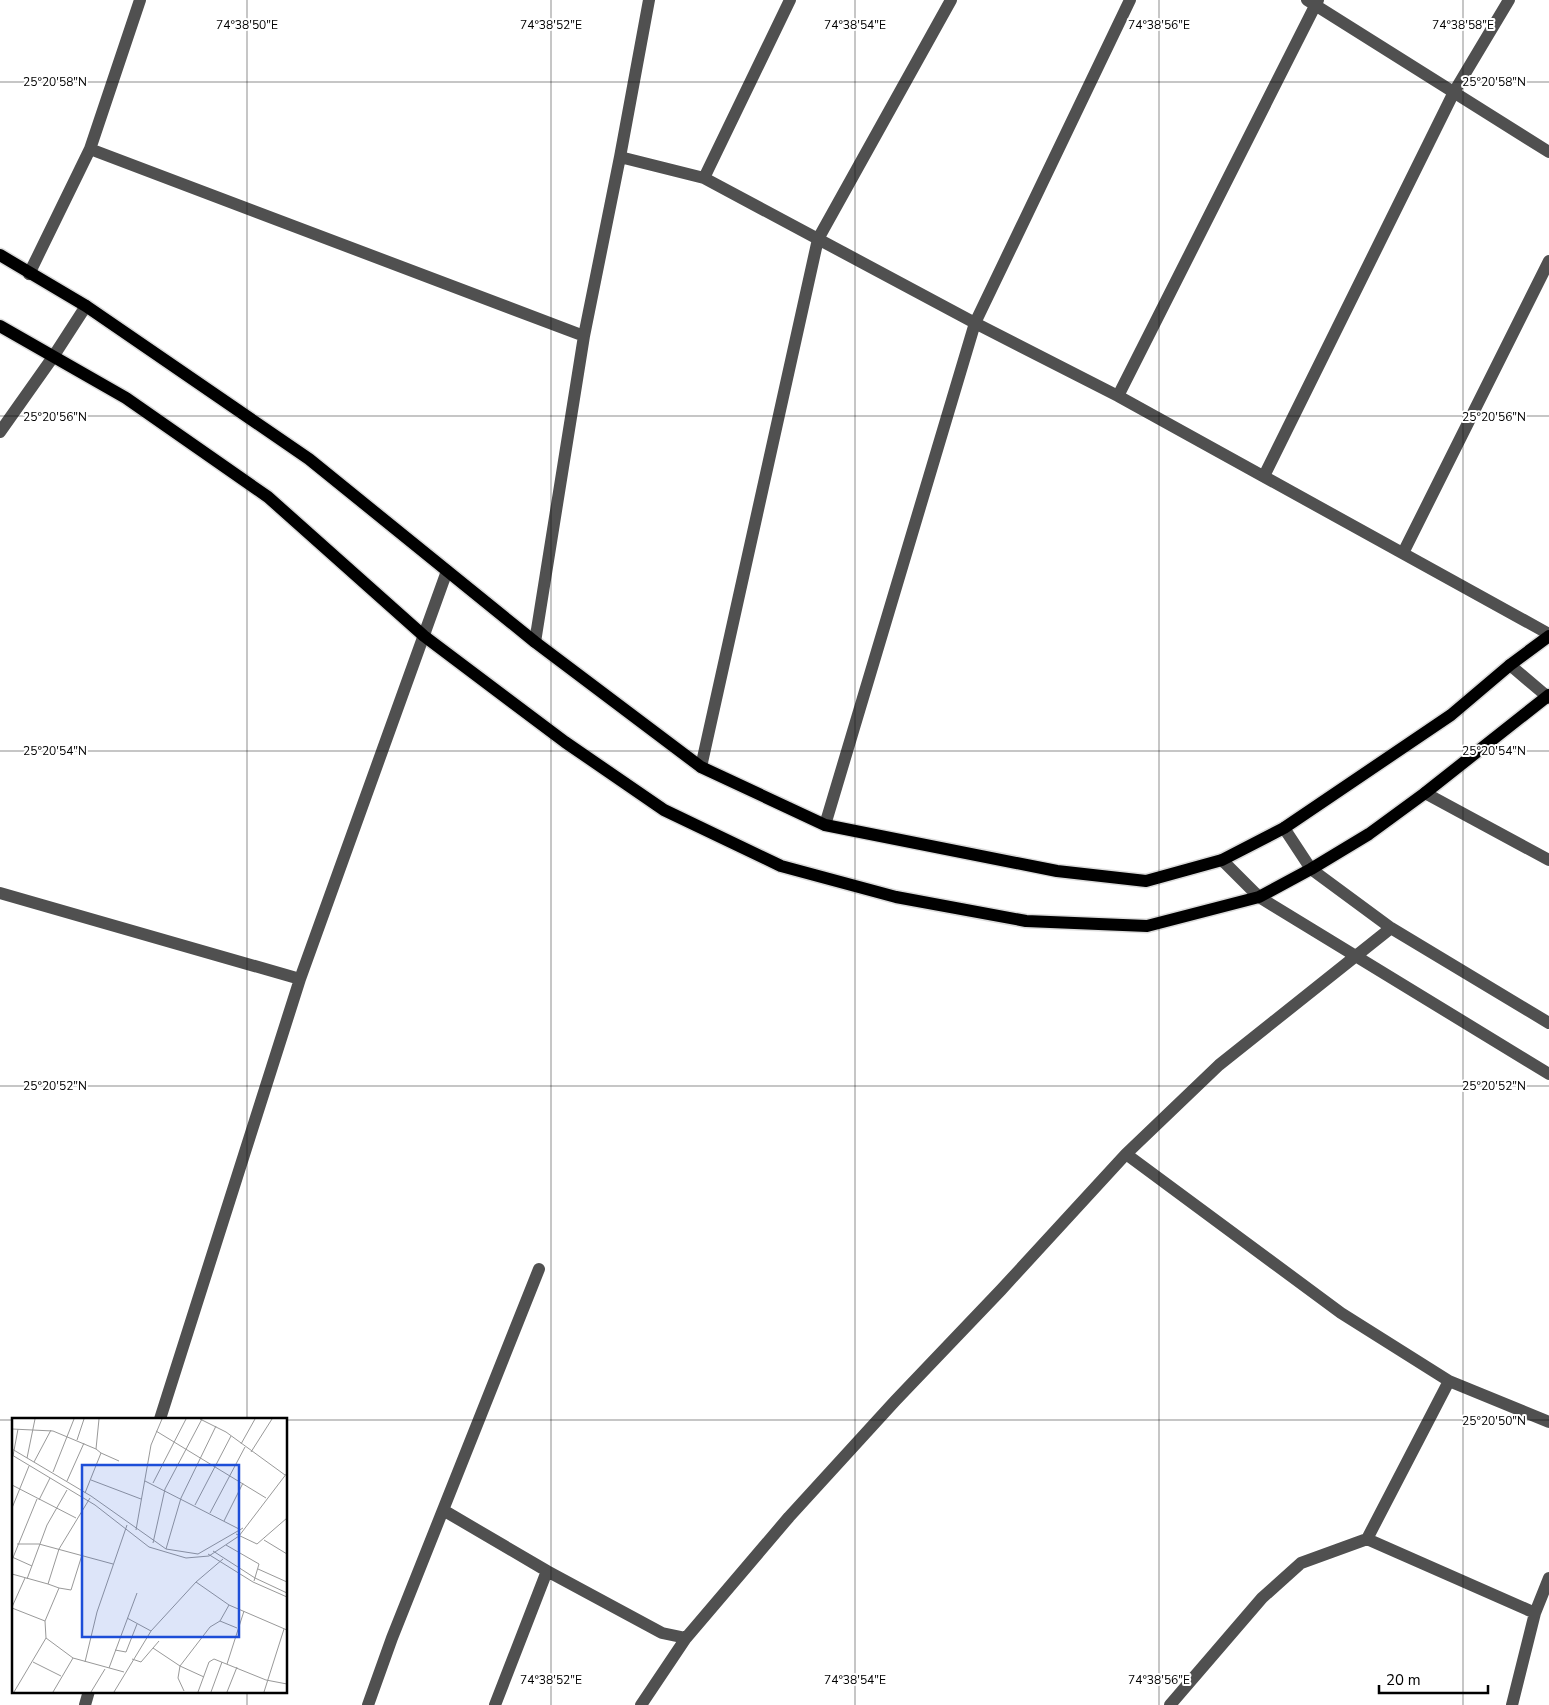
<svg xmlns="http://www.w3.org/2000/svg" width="1549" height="1705" font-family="'Nunito Sans',sans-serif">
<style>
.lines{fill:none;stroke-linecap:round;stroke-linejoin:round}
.major-casing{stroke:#dbdbdb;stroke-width:15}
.minor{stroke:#505050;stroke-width:12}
.major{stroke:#000;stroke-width:12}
.ticks{fill:none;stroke:#000;stroke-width:1;stroke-opacity:0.45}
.inset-road{fill:none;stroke:#999;stroke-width:1}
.view{fill:#1d4ed8;fill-opacity:0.15;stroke:#1d4ed8;stroke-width:2.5}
.inset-edge{fill:none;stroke:#000;stroke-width:2.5}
.ticks-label{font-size:12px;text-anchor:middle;fill:#000;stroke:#fff;stroke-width:4;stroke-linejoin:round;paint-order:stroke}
</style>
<rect width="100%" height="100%" fill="#fff"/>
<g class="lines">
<defs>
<path id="major" d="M0,255l86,51 223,153 226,183 166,125 124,58 232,46 89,10 76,-21 62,-32 167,-113 59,-50 39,-29
M0,326l126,72 142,99 156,139 141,106 99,68 117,56 115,31 130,24 121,5 112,-29 52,-28 58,-35 56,-41 124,-98"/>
</defs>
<use href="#major" class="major-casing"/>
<path class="minor" d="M1307,0l242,152
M90,149l494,187
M620,157l84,21 271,145 143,73 431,238
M704,178l86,-178
M29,274l61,-125 50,-149
M1118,396l200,-396
M0,432l53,-75 33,-51
M1264,476l190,-384 55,-92
M1403,553l146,-292
M535,642l49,-306 36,-179 29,-157
M1510,665l39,33
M701,767l117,-528 133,-239
M1425,793l124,67
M825,825l150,-502 155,-323
M1284,828l27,41 80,59 158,95
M1222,860l37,37 290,177
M0,893l300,86
M1126,1154l215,159 108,68 100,41
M160,1419l140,-440 147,-408
M443,1510l104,61 115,62 24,5
M1367,1539l168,74
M85,1705l4,-14
M368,1705l24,-67 147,-369
M495,1705l52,-134
M641,1705l45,-67 103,-121 106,-116 106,-111 125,-136 93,-89 172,-137
M1170,1705l92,-107 39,-35 66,-24 82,-158
M1512,1705l23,-92 14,-35"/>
<use href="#major" class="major"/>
</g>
<path class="ticks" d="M247,0v1419M551,0v1705M855,0v1705M1159,0v1705M1463,0v1705M0,82h1549M0,416h1549M0,751h1549M0,1086h1549M0,1420h14M286,1420h1263M247,1691v14"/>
<g transform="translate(12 1418)">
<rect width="275" height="275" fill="#fff"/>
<path class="inset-road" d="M188,1l26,13 59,43M0,11l41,2 43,18M144,13l110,67M65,22l7,-21M229,26l14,-25M0,31l79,47 75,53 32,5 45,-26M239,34l21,-33M89,35l18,8M0,37l83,50 54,42 37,11 23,-2 30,-20 48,-63M1,38l5,-27M15,40l8,-39M22,44l17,-32M41,54l21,-53M79,62l50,19M55,63l17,-38M133,63l94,48M141,65l33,-64M0,67l64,33M73,75l16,-40 -5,-4 3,-30M27,82l11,-22M183,87l36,-69M0,90l17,-42M198,95l35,-66M212,103l19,-38M124,112l15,-85 11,-26M224,116l21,10 30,-26M252,122l23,14M141,125l12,-54 37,-70M5,126h22l74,20M214,127l33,19 -5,17M154,131l15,-51 35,-72M201,133l42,27 32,15M196,136l45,28 34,15M0,139l20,9M0,142l25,-61M246,151l29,13M0,156l36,10M15,161l20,-54 20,-35M184,164l33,23 58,25M47,170l12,2 11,-35M0,189l13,-29M0,190l33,13 14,-33 -11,-4 11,-35 31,-51M115,200l24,13M208,203l17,7M34,220l27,20M141,230l27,18 -2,12 6,13M103,232l11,2 11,-28M120,241l9,3 18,-21M21,244l28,14M73,244l12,-50 30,-87M215,246l17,-53M97,250l28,-75M192,259l-24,-11 30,-39 10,-6 9,-16M2,274l32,-54 -1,-17M41,274l20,-34 51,14M79,274l14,-23M102,274l37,-61 45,-49 27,-23M186,274l11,-30 5,-3 52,21 21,4M199,274l11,-30M215,274l10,-25M252,274l20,-63"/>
<path class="view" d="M70,47h157v172h-157z"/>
<rect width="275" height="275" class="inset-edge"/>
</g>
<g class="ticks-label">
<text x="247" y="29">74°38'50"E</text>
<text x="551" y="29">74°38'52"E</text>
<text x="855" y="29">74°38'54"E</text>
<text x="1159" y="29">74°38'56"E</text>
<text x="1463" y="29">74°38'58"E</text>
<text x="55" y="86">25°20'58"N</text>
<text x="1494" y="86">25°20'58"N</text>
<text x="55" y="421">25°20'56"N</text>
<text x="1494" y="421">25°20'56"N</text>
<text x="55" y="755">25°20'54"N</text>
<text x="1494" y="755">25°20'54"N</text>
<text x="55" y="1090">25°20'52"N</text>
<text x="1494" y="1090">25°20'52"N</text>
<text x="1494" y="1425">25°20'50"N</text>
<text x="551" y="1684">74°38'52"E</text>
<text x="855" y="1684">74°38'54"E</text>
<text x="1159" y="1684">74°38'56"E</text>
</g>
<path d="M1379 1685v8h109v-8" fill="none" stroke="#000000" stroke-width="2.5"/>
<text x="1386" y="1685" font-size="15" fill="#000000" stroke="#ffffff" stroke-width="4" paint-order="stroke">20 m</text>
</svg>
